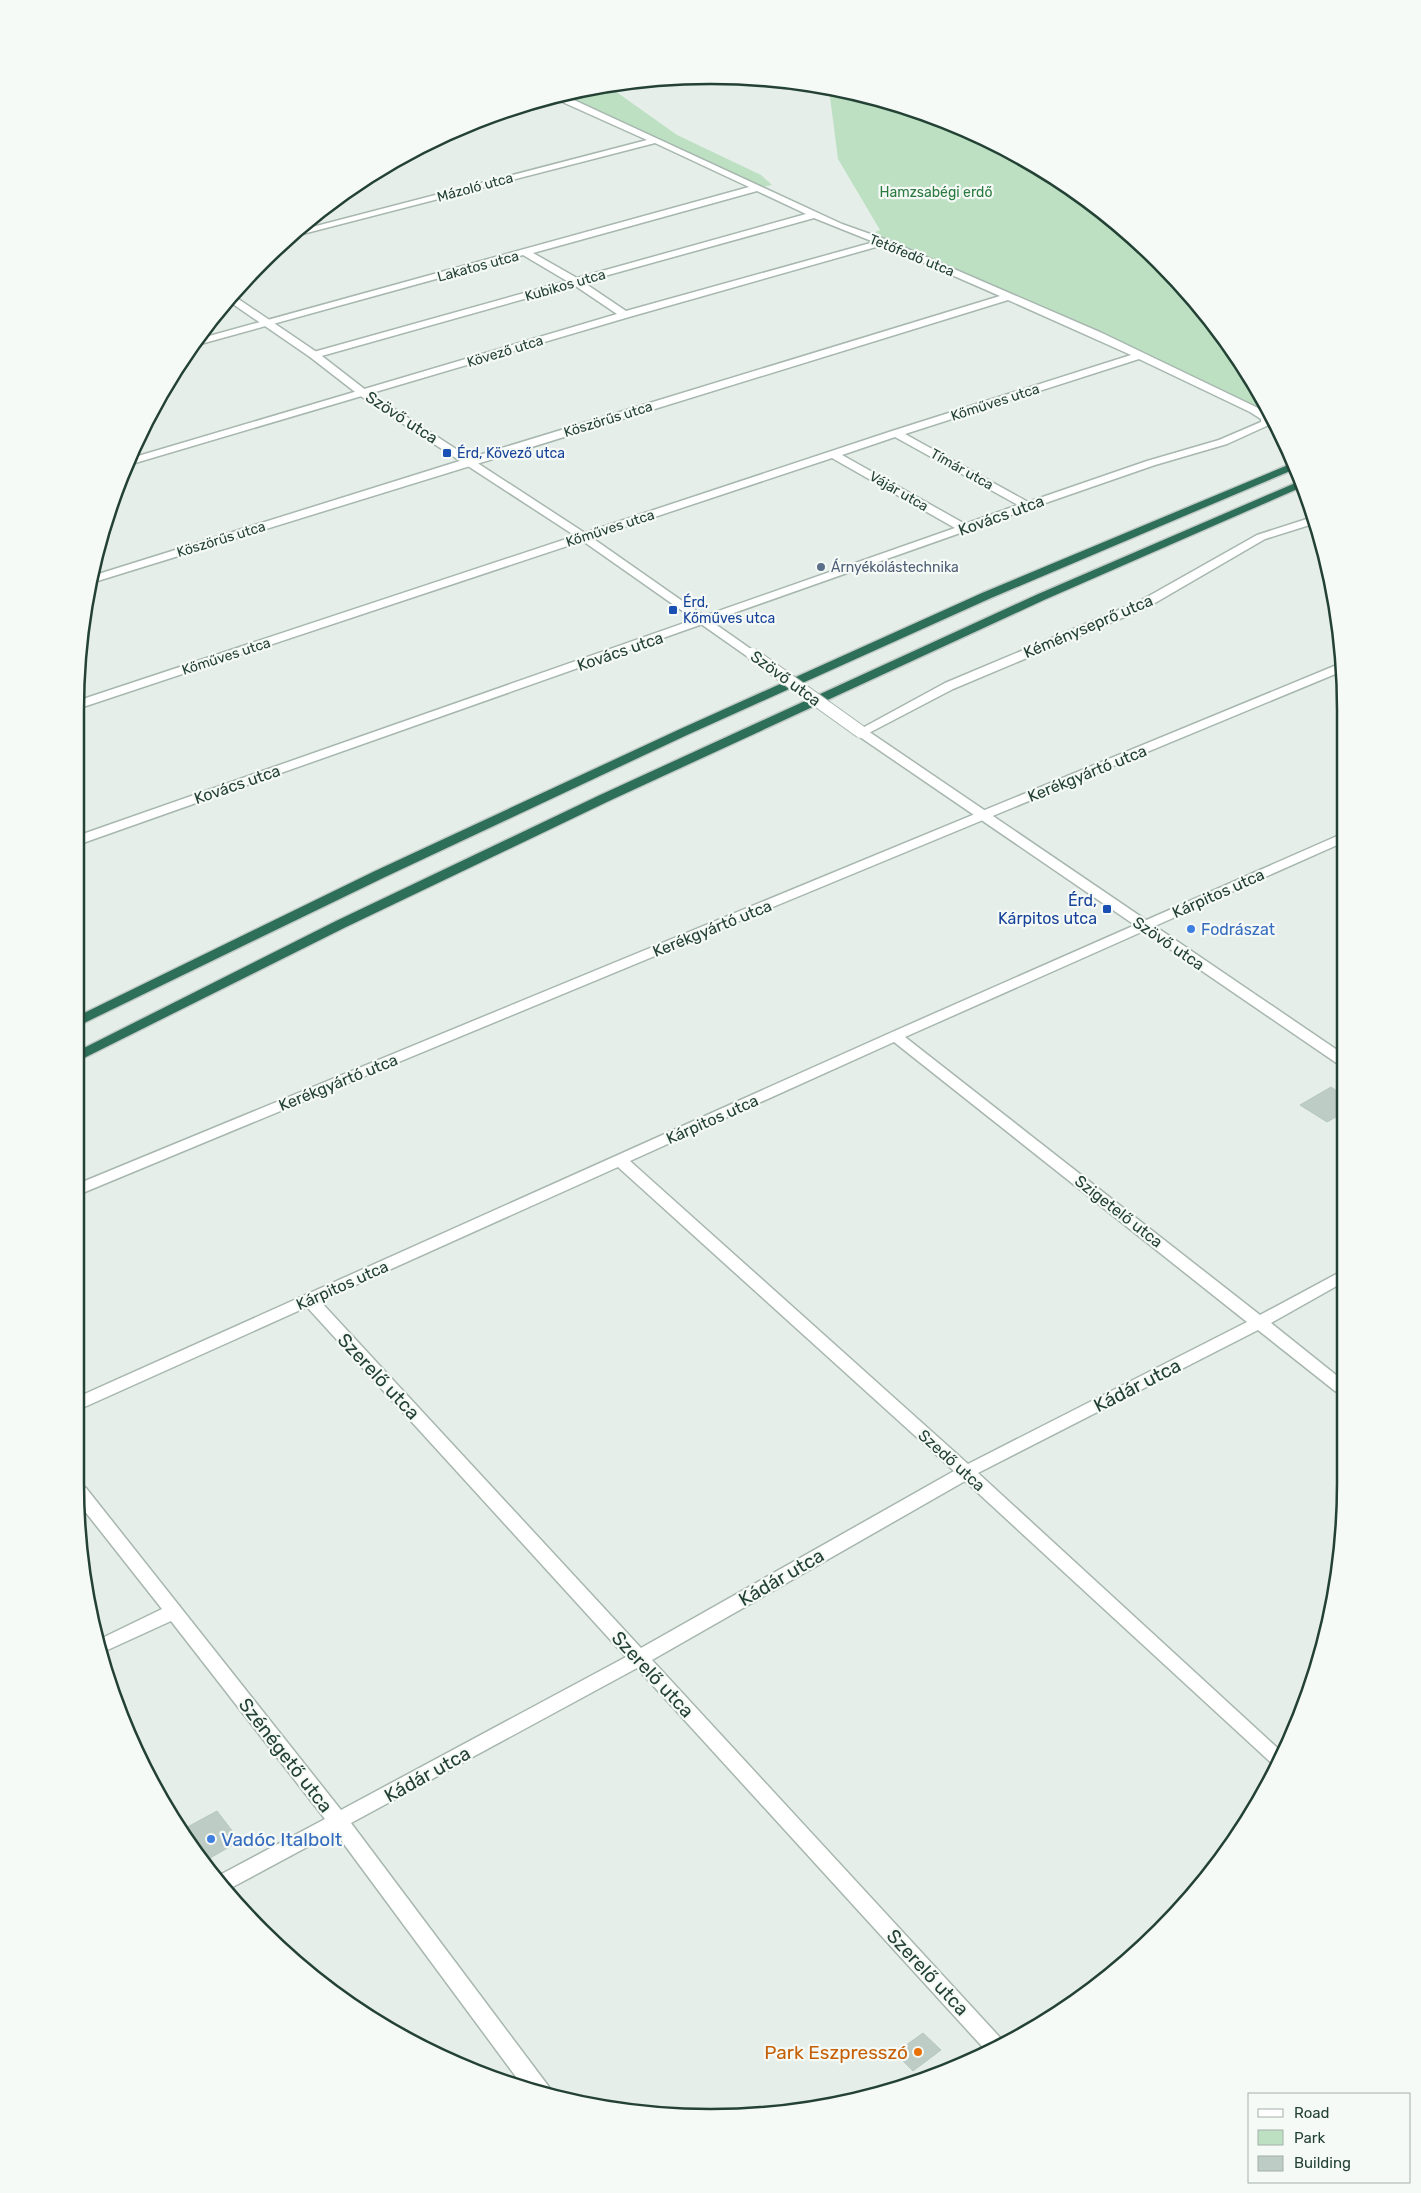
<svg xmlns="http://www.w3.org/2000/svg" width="1421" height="2193" font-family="Rubik,sans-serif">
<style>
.green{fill:#bde0c2}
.building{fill:#bdccc4;stroke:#b6c9bf}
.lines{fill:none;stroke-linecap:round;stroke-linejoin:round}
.minor-casing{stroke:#a7b7af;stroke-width:3}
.tertiary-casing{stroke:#a7b7af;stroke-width:3}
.motorway-casing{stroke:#c1cac6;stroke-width:3}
.minor{fill:#fff;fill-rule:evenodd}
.tertiary{fill:#fff;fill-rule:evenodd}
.motorway{fill:#2d6f59;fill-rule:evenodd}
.tertiary-bridge-casing{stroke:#a7b7af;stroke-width:14;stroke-linecap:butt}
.tertiary-bridge{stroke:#fff;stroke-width:12}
.transit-dot{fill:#1a4fb4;stroke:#f6faf7;stroke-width:2}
.service-dot{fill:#5c6f8a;stroke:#f6faf7;stroke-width:2}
.shop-dot{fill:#3f7fe0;stroke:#f6faf7;stroke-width:2}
.food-dot{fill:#e8710a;stroke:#f6faf7;stroke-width:2}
.labels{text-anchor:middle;stroke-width:4.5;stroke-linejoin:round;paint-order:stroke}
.far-street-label{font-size:14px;fill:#234135;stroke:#f6faf7}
.far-park-label{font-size:14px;fill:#2b7a40;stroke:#f6faf7}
.far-transit-label{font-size:14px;fill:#164399;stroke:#f6faf7;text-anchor:start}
.far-service-label{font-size:14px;fill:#4e5e75;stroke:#f6faf7;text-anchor:start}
.street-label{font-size:16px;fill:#234135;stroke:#f6faf7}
.transit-label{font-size:16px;fill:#164399;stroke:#f6faf7;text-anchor:end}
.shop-label{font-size:16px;fill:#366cbe;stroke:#f6faf7;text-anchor:start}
.near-street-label{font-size:19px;fill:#234135;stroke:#f6faf7}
.near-shop-label{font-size:19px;fill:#366cbe;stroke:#f6faf7;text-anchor:start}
.near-food-label{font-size:19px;fill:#c56008;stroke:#f6faf7;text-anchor:end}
.rim{fill:none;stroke:#234135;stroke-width:2.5}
</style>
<rect width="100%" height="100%" fill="#e5eee9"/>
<path class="green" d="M608,86l69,49 84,40 11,10 -15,3 -202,-93z
M829,89l86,20 113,51 101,73 85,90 59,95h-7l-125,-63 -275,-119 14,-6 -42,-71z"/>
<path class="building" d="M1331,1087l12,8v18l-16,9 -27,-17z
M217,1811l23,30 -37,21 -23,-31z
M923,2033l18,17 -28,21 -18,-18z"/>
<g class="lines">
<defs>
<path id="minor" d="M561,94l281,130 45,16 215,93 156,75 12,8 1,8 -44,20 -72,21 -124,43 -951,336v-9l875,-307 -123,-70 -752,250v-8l812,-269 239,-76 -123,-55 -917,283 1,-7 374,-117 534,-163 -117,-51 -254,72 -504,149 3,-7 489,-145 -43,-29 -256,72h-8l-1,-2 1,-2 257,-72 -44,-26 -326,90 5,-7 547,-151 -94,-44 -364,94 6,-6 350,-91 -89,-40 -39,10 -4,-2zM757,191l49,23 -229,64 -44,-25zM814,218l60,24 -248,69 -43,-29zM1139,359l111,53 11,7v3l-42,18 -72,21 -119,41 -123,-68zM895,437l123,68 -53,19 -123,-69z
M1313,517l3,6 -51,16 -117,68 -195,82 -88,46h-8l-2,-3 90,-49 195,-82 117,-66z
M1344,662l1,8 -1265,524v-11z
M1344,833v9l-439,195 355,278 82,-44v12l-71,40 70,56v14l-6,-2 -77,-61 -280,143 306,281 -7,14 -312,-287 -313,179 354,384 -17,10 -352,-386 -286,155 198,264 2,9 -26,-7 -190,-257 -108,58 -11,-13 109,-58 -154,-198 -70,32 -3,-13 64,-31 -82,-104v-19l6,2 255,322 285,-153 -319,-350 -227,102v-13l810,-363zM894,1042l353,280 -279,142 -338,-303zM618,1167l336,304 -313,177 -321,-347z"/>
<path id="tertiary" d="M231,294l87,59 49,38 221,144 170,119 -6,4 -4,-1 -168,-118 -221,-144 -49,-38 -83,-57z
M861,728l4,1 478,325v11l-5,-1 -481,-329 -2,-3 2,-3z"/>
<path id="motorway" d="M1293,463l2,6 -304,129 -304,137 -302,142 -305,148v-10l295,-144 303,-141 304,-137z
M1300,481l2,6 -258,113 -435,201 -263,126 -266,133v-10l256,-129 264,-126 436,-200z"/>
</defs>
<use href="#minor" class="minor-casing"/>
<use href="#tertiary" class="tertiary-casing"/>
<use href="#motorway" class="motorway-casing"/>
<use href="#minor" class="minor"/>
<use href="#tertiary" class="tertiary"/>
<use href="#motorway" class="motorway"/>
<defs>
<path id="tertiary-bridge" d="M752,654l109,78"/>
</defs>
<use href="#tertiary-bridge" class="tertiary-bridge-casing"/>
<use href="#tertiary-bridge" class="tertiary-bridge"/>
</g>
<g class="transit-dot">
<rect x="442" y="448" width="10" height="10" rx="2.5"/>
<rect x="668" y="605" width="10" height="10" rx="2.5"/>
<rect x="1102" y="904" width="10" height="10" rx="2.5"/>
</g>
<circle class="service-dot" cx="821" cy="567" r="5"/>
<g class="shop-dot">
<circle cx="1191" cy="929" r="5"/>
<circle cx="211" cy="1839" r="5"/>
</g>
<circle class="food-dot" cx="918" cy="2052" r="5"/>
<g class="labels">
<g class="far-street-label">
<text transform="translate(475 187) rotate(-15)" y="5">Mázoló utca</text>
<text transform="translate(912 255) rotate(22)" y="5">Tetőfedő utca</text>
<text transform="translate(478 266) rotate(-15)" y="5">Lakatos utca</text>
<text transform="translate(565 285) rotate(-16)" y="5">Kubikos utca</text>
<text transform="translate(505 351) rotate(-17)" y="5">Kövező utca</text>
<text transform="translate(995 402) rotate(-18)" y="5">Kőműves utca</text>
<text transform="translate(608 419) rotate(-17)" y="5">Köszörűs utca</text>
<text transform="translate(962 469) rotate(29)" y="5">Tímár utca</text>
<text transform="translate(899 491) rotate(30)" y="5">Vájár utca</text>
<text transform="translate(610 528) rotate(-18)" y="5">Kőműves utca</text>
<text transform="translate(221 539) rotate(-17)" y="5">Köszörűs utca</text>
<text transform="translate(226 656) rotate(-18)" y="5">Kőműves utca</text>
</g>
<g class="far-park-label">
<text x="936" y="197">Hamzsabégi erdő</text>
</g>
<g class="far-transit-label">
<text x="457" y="458">Érd, Kövező utca</text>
<text x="683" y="607">Érd,<tspan x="683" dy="16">Kőműves utca</tspan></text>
</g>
<g class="far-service-label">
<text x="831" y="572">Árnyékolástechnika</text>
</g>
<g class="street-label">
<text transform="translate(402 417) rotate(33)" y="6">Szövő utca</text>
<text transform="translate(1001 515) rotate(-20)" y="6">Kovács utca</text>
<text transform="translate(1088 626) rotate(-23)" y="6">Kéményseprő utca</text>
<text transform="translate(620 651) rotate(-19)" y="6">Kovács utca</text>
<text transform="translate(786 678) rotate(36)" y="6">Szövő utca</text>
<text transform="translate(1087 773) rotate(-22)" y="6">Kerékgyártó utca</text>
<text transform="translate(237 784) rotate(-19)" y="6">Kovács utca</text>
<text transform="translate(1218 893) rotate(-24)" y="6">Kárpitos utca</text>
<text transform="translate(712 928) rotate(-22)" y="6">Kerékgyártó utca</text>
<text transform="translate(1169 943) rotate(34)" y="6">Szövő utca</text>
<text transform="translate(338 1082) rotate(-22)" y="6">Kerékgyártó utca</text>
<text transform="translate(712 1119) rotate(-24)" y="6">Kárpitos utca</text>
<text transform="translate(1119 1211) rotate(38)" y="6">Szigetelő utca</text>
<text transform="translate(342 1285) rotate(-24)" y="6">Kárpitos utca</text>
<text transform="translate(952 1460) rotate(42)" y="6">Szedő utca</text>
</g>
<g class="transit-label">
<text x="1097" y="906">Érd,<tspan x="1097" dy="18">Kárpitos utca</tspan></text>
</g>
<g class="shop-label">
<text x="1201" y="935">Fodrászat</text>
</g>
<g class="near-street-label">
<text transform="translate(379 1376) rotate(47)" y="7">Szerelő utca</text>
<text transform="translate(1137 1385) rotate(-27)" y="7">Kádár utca</text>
<text transform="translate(781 1577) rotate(-30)" y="7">Kádár utca</text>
<text transform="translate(653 1674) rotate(47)" y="7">Szerelő utca</text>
<text transform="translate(286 1755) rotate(52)" y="7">Szénégető utca</text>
<text transform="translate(427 1774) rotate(-29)" y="7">Kádár utca</text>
<text transform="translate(928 1972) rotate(47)" y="7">Szerelő utca</text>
</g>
<g class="near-shop-label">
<text x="221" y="1846">Vadóc Italbolt</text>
</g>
<g class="near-food-label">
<text x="908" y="2059">Park Eszpresszó</text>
</g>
</g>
<path d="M0 0H1421V2193H0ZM710 84H711A626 626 0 0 1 1337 710V1483A626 626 0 0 1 711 2109H710A626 626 0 0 1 84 1483V710A626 626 0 0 1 710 84Z" fill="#f6faf7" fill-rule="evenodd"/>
<path class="rim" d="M710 84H711A626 626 0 0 1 1337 710V1483A626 626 0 0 1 711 2109H710A626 626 0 0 1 84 1483V710A626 626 0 0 1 710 84Z"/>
<rect x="1248" y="2093" width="162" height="90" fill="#f6faf7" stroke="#a2b0a9"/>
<rect x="1258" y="2109" width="25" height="8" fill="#ffffff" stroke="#a2b0a9"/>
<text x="1294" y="2118" font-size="15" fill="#234135">Road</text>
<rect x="1258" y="2130" width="25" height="15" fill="#bde0c2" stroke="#a2b0a9"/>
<text x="1294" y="2143" font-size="15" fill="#234135">Park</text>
<rect x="1258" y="2156" width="25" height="15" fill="#bdccc4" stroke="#a2b0a9"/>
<text x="1294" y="2168" font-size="15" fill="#234135">Building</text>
</svg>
